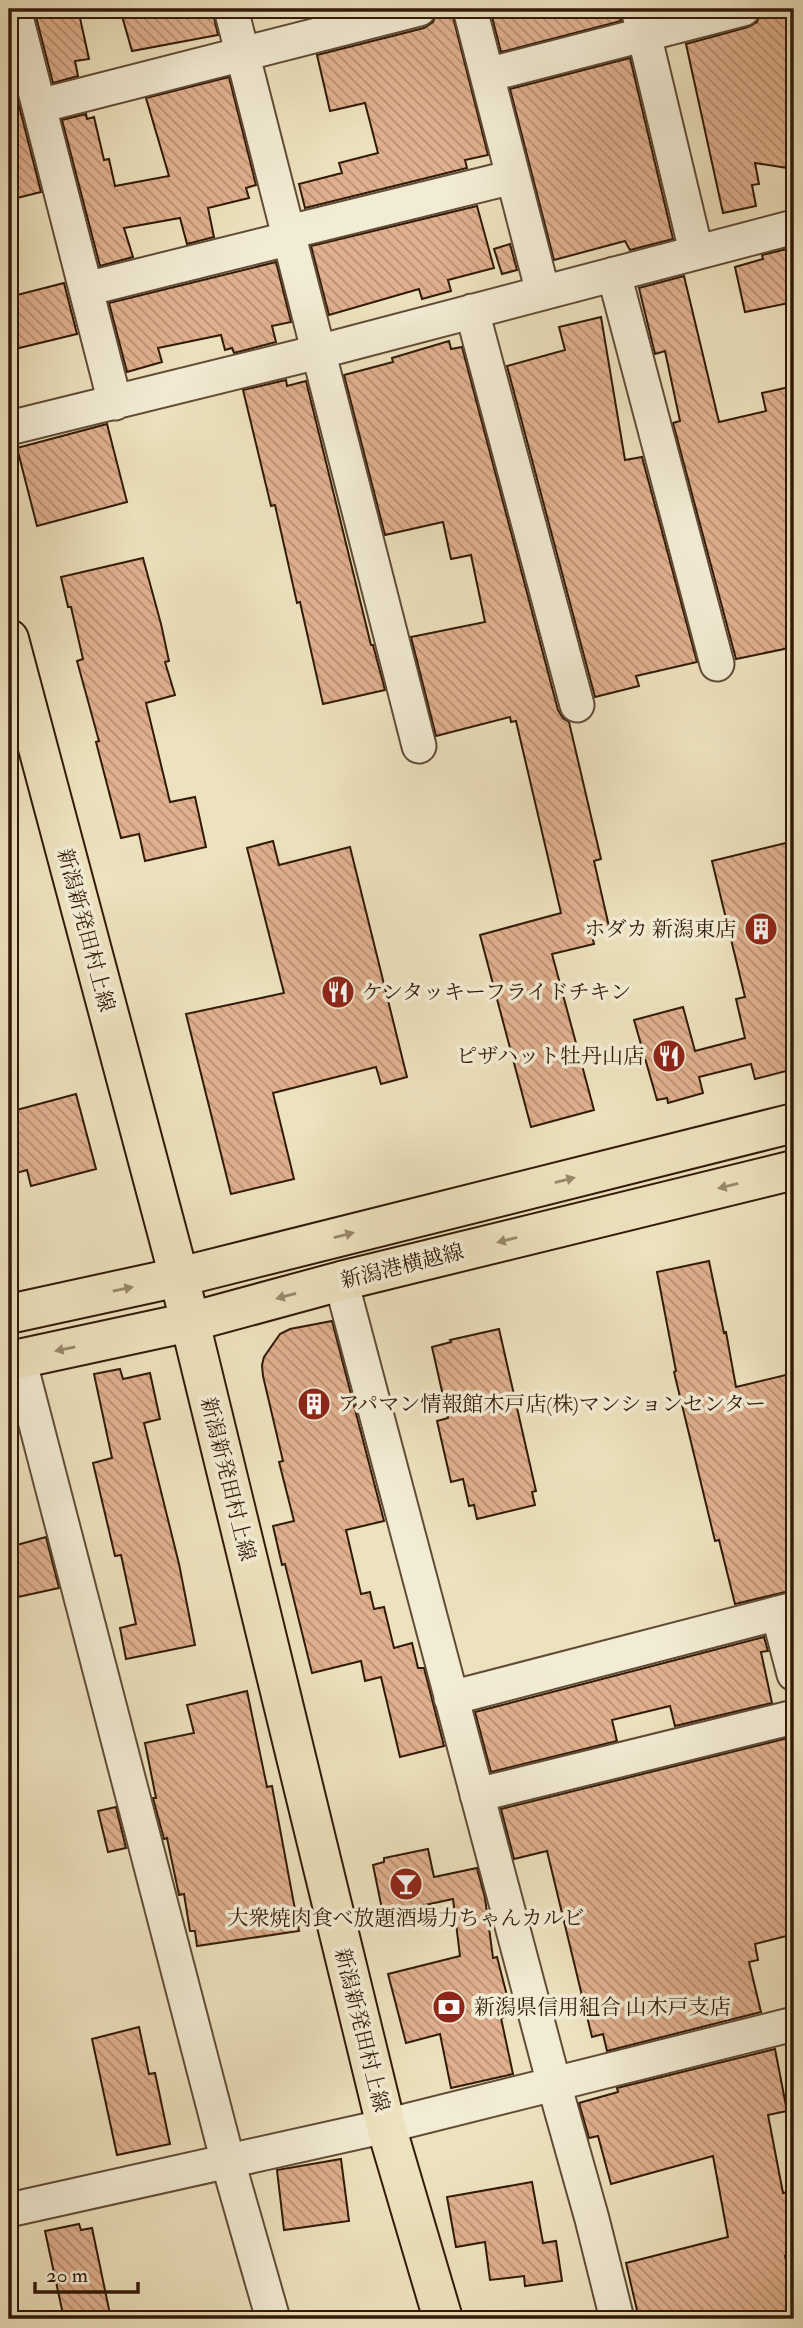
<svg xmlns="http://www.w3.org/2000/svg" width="803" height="2328" font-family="'IM FELL Double Pica','Noto Serif JP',serif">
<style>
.building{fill:url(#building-back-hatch);stroke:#321a08;stroke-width:2}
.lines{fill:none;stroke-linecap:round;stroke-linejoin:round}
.street-casing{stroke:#614c36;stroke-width:37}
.primary-casing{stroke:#321a08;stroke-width:42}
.street{stroke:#f3ecd5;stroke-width:33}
.primary{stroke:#ede2be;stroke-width:38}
.oneway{fill:#99886c}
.labels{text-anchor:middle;stroke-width:7;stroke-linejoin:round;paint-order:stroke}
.poi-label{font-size:21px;fill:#321a08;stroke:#f3ecd5;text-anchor:start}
.street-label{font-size:21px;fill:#321a08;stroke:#f3ecd5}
</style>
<defs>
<pattern id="building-back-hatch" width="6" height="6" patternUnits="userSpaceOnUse" patternTransform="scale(1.75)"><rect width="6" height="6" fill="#e1b18f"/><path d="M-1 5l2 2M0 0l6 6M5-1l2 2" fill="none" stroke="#b78f73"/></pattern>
</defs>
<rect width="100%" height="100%" fill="#ede2be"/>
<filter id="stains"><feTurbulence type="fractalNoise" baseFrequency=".00286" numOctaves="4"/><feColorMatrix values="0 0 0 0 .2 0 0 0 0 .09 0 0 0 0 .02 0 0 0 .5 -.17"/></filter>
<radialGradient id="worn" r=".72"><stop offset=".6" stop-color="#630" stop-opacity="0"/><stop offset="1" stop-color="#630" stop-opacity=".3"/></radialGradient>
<path class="building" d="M53,9h25l11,50 -14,2 3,15 -25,7 -18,-70z
M120,9h92l6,26 -86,16z
M438,9h13l37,146 -23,5 2,8 -162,40 -6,-24 43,-11 -3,-10 39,-10 -13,-50 -35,8 -13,-56 107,-27 9,-6z
M533,9h86l2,12 -120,31 -9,-35z
M762,9h32v160l-39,-6 4,21 -7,1 4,21 -33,7 -37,-169 62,-17 9,-5z
M630,58l43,181 -43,11 -5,-9 -71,19 -44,-171z
M229,77l27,108 -10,3 3,10 -41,10 6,29 -27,7 -7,-26 -56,10 9,29 -33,9 -38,-146 24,-6 1,5 7,-2 10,43 5,-1 6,27 54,-10 -23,-78z
M13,82l28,110 -32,8v-117z
M477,206l17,62 -46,12 3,11 -29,8 -3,-10 -90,26 -18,-69z
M510,244l7,26 -15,4 -8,-25z
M791,248l1,7 2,-1v48l-49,10 -10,-45 28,-8 -1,-4z
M276,262l15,60 -19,4 4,16 -42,11 -2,-5 -7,2 -4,-15 -63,13 4,14 -35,10 -18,-69z
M684,276l35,146 47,-11 -4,-18 32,-7v261l-58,12 -63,-236 7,-2 -15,-70 -10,3 -16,-66z
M64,283l13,51 -62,15 -6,-25v-27z
M601,317l24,143 17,-3 55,205 -61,14 3,10 -44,11 -88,-331 58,-16 -6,-23z
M449,341l2,8 11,-2 96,363 5,8 6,4 32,137 -7,2 16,70 -18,4 2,9 -42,10 42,156 -63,17 -51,-192 81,-22 -45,-192 -5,1 -1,-5 -74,19 -25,-99 74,-15 -14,-67 -20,4 -8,-37 -58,13 -41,-160 49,-13 -1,-4z
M286,380l1,6 19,-5 65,264h2l12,45 -62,14 -23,-102 -3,1 -22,-98 -4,1 -28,-116z
M107,424l20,78 -90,24 -20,-78z
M143,558l18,66 8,37 -4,1 10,33 -29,8 24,99 25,-5 11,50 -61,14 -6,-27 -18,4 -25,-96 3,-1 -22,-80 6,-2 -12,-52h-3l-7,-30z
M273,841l6,24 71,-18 57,230 -26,7 -5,-17 -103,26 21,86 -63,15 -45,-180 98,-21 -37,-145z
M794,841v228l-39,10 -4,-15 -52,13 4,16 -35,10 -1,-5 -10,2 -23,-80 49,-13 12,44 50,-13 -9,-39 9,-2 -33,-136z
M76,1094l20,75 -65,17 -4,-16 -18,5v-63z
M709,1261l15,72 2,-1 10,55 58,-14v217l-59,14 -16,-64 -4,1 -41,-169 2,-1 -19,-99z
M332,1321l52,200 -38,9 15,64 9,-2 4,17 10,-2 10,41 18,-5 6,25h6l20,78 -44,11 -19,-80 -16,4 -4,-20 -49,12 -27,-109 -3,1 -9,-39 21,-5 -15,-59 4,-1 -20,-85 -1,-11 2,-8 16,-23 10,-5z
M499,1329l37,162 -4,1 3,13 -58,14 -3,-14 -5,1 -6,-27 -12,3 -14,-61 11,-3 -16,-71 19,-5 -1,-2z
M120,1369l3,10 27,-6 10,46 -16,4 35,141 16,81 -69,14 -6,-31 16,-4 -15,-69 -6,1 -22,-93 19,-5 -18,-84z
M46,1537l13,51 -50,11v-52z
M764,1637l4,14 -7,1 11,51 -97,23 -5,-20 -58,14 5,21 -126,31 -16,-60z
M247,1691l20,96 5,-1 27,145 -102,15 -2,-15h-5l-6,-37 -5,1 -12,-57 -3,1 -11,-41h3l-11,-55 49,-10 -7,-28z
M788,1738l6,27v169l-39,10 3,16 -9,2 12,50 -154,39 -4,-17 -11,3 -45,-186 -33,8 -13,-50z
M116,1807l10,41 -18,4 -10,-41z
M428,1849l6,28 43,-9 8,30 8,60 4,-1 15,58 -11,3 12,56 -62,14 -11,-54 -34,9 -18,-69 72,-18 -7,-57 -70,15 -10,-49 11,-3v-4z
M139,2027l10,47 6,-1 15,71 -53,11 -25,-116z
M775,2049l12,62 -19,4 15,78 11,-2v63l-9,2 9,39v24h-23l-2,-7 -30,7h-100l-13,-56 102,-26 -15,-81 -102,28 -13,-48 -9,2 -10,-35 39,-11 -1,-4z
M341,2159l8,62 -65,9 -7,-60z
M532,2182l11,61 13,-2 6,40 -37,5 -1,-10 -34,4 -5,-38 -29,5 -9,-50z
M79,2224l2,6 11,-2 19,91h-47l-19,-88z"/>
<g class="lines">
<defs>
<path id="street" d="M14,9l101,394
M231,9l188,737
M470,9l73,284
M638,9l58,242
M487,75l256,-66
M39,106l380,-97
M289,232l224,-55
M614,274l103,390
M86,289l205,-51
M472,311l105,394
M9,428l309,-76 476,-125
M341,1281l213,803 38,135 25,100
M19,1359l209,803 45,157
M778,1613l16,61
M451,1698l343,-89
M477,1795l317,-78
M9,2210l377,-84 408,-102"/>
<path id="primary" d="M9,639l170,638 207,849 57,193
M9,1314l170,-37 615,-154
M9,1361l181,-39 151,-41 453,-111"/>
</defs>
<use href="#street" class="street-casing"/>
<use href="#primary" class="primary-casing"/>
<use href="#street" class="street"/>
<use href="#primary" class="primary"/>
</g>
<defs><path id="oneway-solid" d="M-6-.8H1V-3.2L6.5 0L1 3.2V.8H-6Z" transform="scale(1.75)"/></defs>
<g class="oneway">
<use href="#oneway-solid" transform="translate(565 1180) rotate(-14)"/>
<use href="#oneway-solid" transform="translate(728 1186) rotate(166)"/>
<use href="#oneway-solid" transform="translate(344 1235) rotate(-14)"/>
<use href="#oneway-solid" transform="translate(507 1240) rotate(166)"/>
<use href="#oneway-solid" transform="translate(123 1289) rotate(-12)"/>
<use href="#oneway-solid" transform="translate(286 1296) rotate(165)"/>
<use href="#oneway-solid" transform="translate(65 1349) rotate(168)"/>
</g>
<defs>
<symbol id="building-disc" viewBox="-11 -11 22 22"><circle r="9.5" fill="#8f2418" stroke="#f3ecd5"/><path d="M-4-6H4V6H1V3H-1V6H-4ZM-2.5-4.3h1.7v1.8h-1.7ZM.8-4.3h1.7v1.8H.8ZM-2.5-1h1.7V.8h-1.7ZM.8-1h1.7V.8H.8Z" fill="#fff"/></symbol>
<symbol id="restaurant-disc" viewBox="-11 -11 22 22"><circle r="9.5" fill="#8f2418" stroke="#f3ecd5"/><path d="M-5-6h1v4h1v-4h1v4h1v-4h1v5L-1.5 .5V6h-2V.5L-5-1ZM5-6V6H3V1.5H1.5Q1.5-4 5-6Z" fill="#fff"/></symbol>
<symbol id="bar-disc" viewBox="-11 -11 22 22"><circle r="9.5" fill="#8f2418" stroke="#f3ecd5"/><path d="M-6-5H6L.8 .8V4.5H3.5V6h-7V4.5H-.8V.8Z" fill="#fff"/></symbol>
<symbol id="bank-disc" viewBox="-11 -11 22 22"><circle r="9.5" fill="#8f2418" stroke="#f3ecd5"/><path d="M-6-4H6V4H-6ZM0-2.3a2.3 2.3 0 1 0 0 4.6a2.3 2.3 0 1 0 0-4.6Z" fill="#fff"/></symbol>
</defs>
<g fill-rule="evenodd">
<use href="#building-disc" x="742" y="910" width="38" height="38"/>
<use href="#restaurant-disc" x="319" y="973" width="38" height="38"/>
<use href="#restaurant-disc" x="650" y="1037" width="38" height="38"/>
<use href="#building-disc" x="295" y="1385" width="38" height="38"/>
<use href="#bar-disc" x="387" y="1865" width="38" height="38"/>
<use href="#bank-disc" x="430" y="1988" width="38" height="38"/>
</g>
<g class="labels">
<g class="poi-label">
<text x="736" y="936" text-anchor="end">ホダカ 新潟東店</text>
<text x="362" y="999">ケンタッキーフライドチキン</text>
<text x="644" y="1063" text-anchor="end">ピザハット牡丹山店</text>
<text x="338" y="1411">アパマン情報館木戸店(株)マンションセンター</text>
<text x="406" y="1925" text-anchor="middle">大衆焼肉食べ放題酒場力ちゃんカルビ</text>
<text x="474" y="2014">新潟県信用組合 山木戸支店</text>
</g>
<g class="street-label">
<text transform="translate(86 930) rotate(75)" y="7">新潟新発田村上線</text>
<text transform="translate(402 1266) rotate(-14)" y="7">新潟港横越線</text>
<text transform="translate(228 1479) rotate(76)" y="7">新潟新発田村上線</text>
<text transform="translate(362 2030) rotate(76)" y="7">新潟新発田村上線</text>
</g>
</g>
<rect width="803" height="2328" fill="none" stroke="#ede2be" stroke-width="35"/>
<rect x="10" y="10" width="782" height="2307" fill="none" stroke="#321a08" stroke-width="3.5"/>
<rect x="18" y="18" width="768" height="2293" fill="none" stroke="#321a08" stroke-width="2"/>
<path d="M35 2282v10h103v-10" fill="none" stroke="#321a08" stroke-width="3.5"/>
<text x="46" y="2282" font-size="21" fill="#321a08" stroke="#f3ecd5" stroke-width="5" paint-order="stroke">20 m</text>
<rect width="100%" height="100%" filter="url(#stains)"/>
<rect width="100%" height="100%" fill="url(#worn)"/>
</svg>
